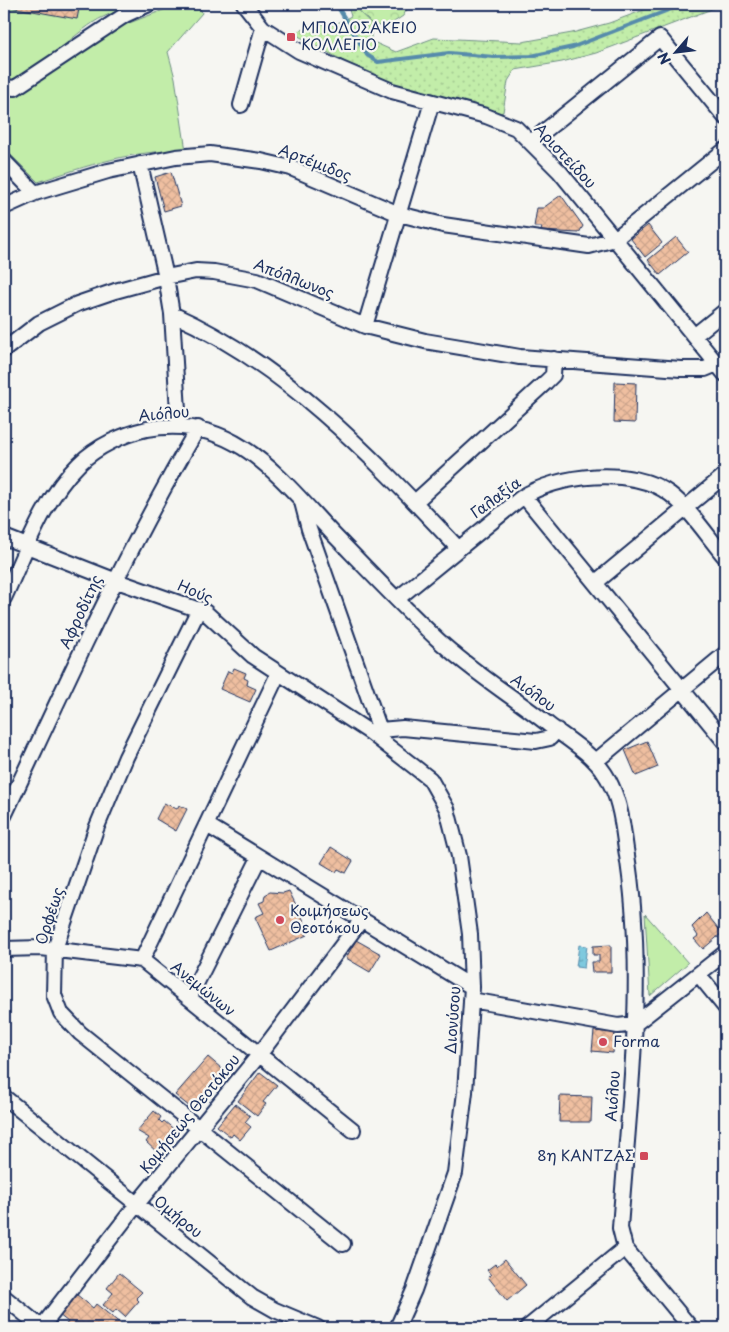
<svg xmlns="http://www.w3.org/2000/svg" width="729" height="1332" font-family="'Playpen Sans',sans-serif">
<style>
.grass{fill:url(#grass-dots);stroke:#6e8e84}
.forest{fill:url(#forest-crowns);stroke:#6e8e84}
.park{fill:#c2eda9;stroke:#6e8e84}
.water{fill:url(#water-ripples);stroke:#568bab}
.lines{fill:none;stroke-linecap:round;stroke-linejoin:round}
.stream{stroke:#568bab;stroke-width:4}
.building{fill:url(#building-cross-hatch);stroke:#1b2f5e}
.minor-casing{stroke:#1b2f5e;stroke-width:18}
.minor{stroke:#f6f6f2;stroke-width:14}
.poi-dot{fill:#d1495b;stroke:#f6f6f2;stroke-width:2}
.labels{text-anchor:middle;stroke-width:4.5;stroke-linejoin:round;paint-order:stroke}
.poi-label{font-size:15px;fill:#1b2f5e;stroke:#f6f6f2;text-anchor:start}
.street-label{font-size:15px;fill:#1b2f5e;stroke:#f6f6f2}
</style>
<defs>
<pattern id="grass-dots" width="8" height="8" patternUnits="userSpaceOnUse" patternTransform="scale(1.25)"><rect width="8" height="8" fill="#c2eda9"/><path d="M2 2h.1M6 6h.1" fill="none" stroke="#a6cc94" stroke-width="1.8" stroke-linecap="round"/></pattern>
<pattern id="forest-crowns" width="20" height="18" patternUnits="userSpaceOnUse" patternTransform="scale(1.25)"><rect width="20" height="18" fill="#c2eda9"/><path d="M2 6a3 3 0 1 1 6 0M12 15a3 3 0 1 1 6 0" fill="none" stroke="#a6cc94"/></pattern>
<pattern id="water-ripples" width="26" height="14" patternUnits="userSpaceOnUse" patternTransform="scale(1.25)"><rect width="26" height="14" fill="#7ec9de"/><path d="M2 4q2-2 4 0t4 0M15 11q2-2 4 0t4 0" fill="none" stroke="#66a4b7"/></pattern>
<pattern id="building-cross-hatch" width="8" height="8" patternUnits="userSpaceOnUse" patternTransform="scale(1.25)"><rect width="8" height="8" fill="#efbfa0"/><path d="M0 0l8 8M0 8l8-8" fill="none" stroke="#cca48c"/></pattern>
</defs>
<rect width="100%" height="100%" fill="#f6f6f2"/>
<filter id="ink" filterUnits="userSpaceOnUse"><feTurbulence type="fractalNoise" baseFrequency=".02" numOctaves="2"/><feDisplacementMap in="SourceGraphic" scale="10" xChannelSelector="R" yChannelSelector="G"/><feConvolveMatrix kernelMatrix="1 2 1 2 8 2 1 2 1" color-interpolation-filters="sRGB"/></filter>
<g filter="url(#ink)">
<path class="grass" d="M347,4h4l20,19v18l25,11 38,-14 88,4 50,-9 37,-10 51,-19h65l-129,49 -34,9 -47,8 -7,11 -5,31 -7,3 -106,-28 -97,-54 26,-9h17l15,-8z"/>
<path class="forest" d="M351,4h59l-7,12 -18,12 -14,-5z"/>
<path class="park" d="M4,4h132c-13,6 -30,10 -42,18 -30,20 -55,50 -90,60z
M179,4h20l3,9 -34,39 7,26 11,73c-51,-2 -100,15 -148,31l-34,-34v-53l29,-10 78,-55z
M645,914l43,49 -38,33z"/>
<path class="water" d="M579,945l8,1 -3,22 -8,-1z"/>
<g class="lines">
<path class="stream" d="M336,4l31,51 11,7 71,-9 45,4 37,-1 42,-9 111,-43"/>
</g>
<path class="building" d="M5,4h75l-3,15 -72,-13z
M171,172l10,34 -17,5 -9,-34z
M561,195l22,31 -4,7 -38,-2 1,-4h-8l3,-19h6z
M648,225l14,18 -17,14 -14,-18z
M676,237l12,15 -28,23 -12,-15z
M615,382l21,1 -1,40 -21,-1z
M234,668l12,5 -2,5 4,2 -1,5 9,4 -6,13 -30,-13 8,-18 4,2z
M647,741l11,26 -22,9 -11,-26z
M164,803l13,6 2,-4 8,4 -11,22 -20,-12z
M331,847l22,14 -7,12 -8,-4 -2,3 -15,-9z
M289,891l16,32 -3,1 5,11 -36,16 -16,-34 9,-4 -5,-10 5,-2 1,-6 5,-3 13,1z
M706,913l16,20 -19,16 -9,-10 4,-3 -6,-9z
M356,940l25,14 -11,18 -24,-14z
M611,945v27h-19l-1,-10h8v-7h-6v-9z
M594,1031l21,2 -2,20 -21,-2z
M208,1057l20,17 -33,37 -20,-16z
M260,1072l17,13 -14,17 3,2 -9,12 -19,-15z
M560,1096l32,1 -1,25h-32z
M235,1104l15,12 -5,6 6,5 -11,13 -7,-6 -2,3 -14,-11z
M154,1111l7,6 -2,3 3,3 2,-2 12,10 -18,22 -12,-11 3,-4 -12,-7z
M505,1259l21,26 -19,16 -19,-24 3,-2 -4,-5 8,-6 2,2z
M119,1273l23,19 -6,6 3,3 -14,16 -9,-8 -3,4 -10,-8 10,-12 -6,-5z
M76,1294l17,14 3,-4 25,20 -3,4h-52l-2,-1 4,-5 -9,-7z"/>
<g class="lines">
<defs>
<path id="minor" d="M244,4l19,24 36,23 93,40 94,25 30,12 44,44 165,202
M4,87l11,1 110,-73 24,-11
M241,105l22,-77
M531,142l129,-104 65,79
M4,161l31,32
M140,164l26,113 6,37 7,113
M4,207l31,-14 73,-22 68,-14 34,-3 51,7 30,7 108,46 44,11 146,21 26,-7 110,-89
M172,314c115,51 201,144 286,234
M365,326l67,-224
M694,336l31,-25
M4,350l35,-27 38,-19 38,-13 51,-14 30,-6 18,1 43,8 108,46 60,15 95,16 161,12h24l12,-5
M524,496l201,246
M302,502l7,27 71,201 -5,6
M415,502l131,-120 7,-7 1,-16
M4,537l110,43 91,32 48,44 118,77 59,46 17,30 12,47 11,78 2,53 -7,105 -10,81 -41,117 -17,38
M595,583l130,-108
M4,598c21,-45 39,-99 75,-134 18,-18 45,-30 68,-35 87,-16 133,49 186,105 34,35 68,71 104,105 34,32 75,57 112,86 24,18 51,33 63,62 9,19 11,42 14,62 21,125 3,253 -6,379l5,20 66,80
M397,599l124,-101c36,-24 112,-32 149,-4 21,16 38,43 55,63
M199,609l-73,148 -30,72 -41,120 -1,46 7,18 19,20 263,211
M380,730l23,-2 133,13 14,-3 7,-8
M596,761l129,-107
M4,816c62,-132 120,-262 194,-388
M207,825l265,162
M4,949l37,-1 101,12 211,170
M142,960l136,-286
M699,975l26,32
M189,998l70,-140
M471,1000l147,26 17,-2 90,-71
M4,1097l248,200 23,13 43,18
M4,1297l38,31
M41,1328l96,-124 122,-149 103,-136
M527,1328l98,-80"/>
</defs>
<use href="#minor" class="minor-casing"/>
<use href="#minor" class="minor"/>
</g>
</g>
<g class="poi-dot">
<rect x="286" y="32" width="10" height="10" rx="2.5"/>
<circle cx="280" cy="920" r="5"/>
<circle cx="603" cy="1042" r="5"/>
<rect x="639" y="1151" width="10" height="10" rx="2.5"/>
</g>
<g class="labels">
<g class="poi-label">
<text x="301" y="33">ΜΠΟΔΟΣΑΚΕΙΟ<tspan x="301" dy="17">ΚΟΛΛΕΓΙΟ</tspan></text>
<text x="290" y="916">Κοιμήσεως<tspan x="290" dy="17">Θεοτόκου</tspan></text>
<text x="613" y="1047">Forma</text>
<text x="634" y="1161" text-anchor="end">8η ΚΑΝΤΖΑΣ</text>
</g>
<g class="street-label">
<text transform="translate(565 156) rotate(47)" y="5">Αριστείδου</text>
<text transform="translate(315 163) rotate(21)" y="5">Αρτέμιδος</text>
<text transform="translate(294 279) rotate(21)" y="5">Απόλλωνος</text>
<text transform="translate(164 414) rotate(-5)" y="5">Αιόλου</text>
<text transform="translate(496 498) rotate(-36)" y="5">Γαλαξία</text>
<text transform="translate(195 592) rotate(23)" y="5">Ηούς</text>
<text transform="translate(81 612) rotate(-65)" y="5">Αφροδίτης</text>
<text transform="translate(533 693) rotate(36)" y="5">Αιόλου</text>
<text transform="translate(50 916) rotate(-72)" y="5">Ορφέως</text>
<text transform="translate(203 989) rotate(39)" y="5">Ανεμώνων</text>
<text transform="translate(453 1020) rotate(-86)" y="5">Διονύσου</text>
<text transform="translate(613 1096) rotate(-86)" y="5">Αιόλου</text>
<text transform="translate(190 1114) rotate(-51)" y="5">Κομήσεως Θεοτόκου</text>
<text transform="translate(178 1217) rotate(39)" y="5">Ομήρου</text>
</g>
</g>
<rect width="729" height="1332" fill="none" stroke="#f6f6f2" stroke-width="20"/>
<rect x="10" y="10" width="709" height="1312" fill="none" stroke="#1b2f5e" stroke-width="2" filter="url(#ink)"/>
<g transform="translate(676 52) rotate(242)" stroke="#f6f6f2" stroke-width="4" paint-order="stroke">
<path d="M0-4L9 19L0 12L-9 19Z" fill="#1b2f5e"/>
<text y="-8" font-size="14" font-weight="bold" text-anchor="middle" fill="#1b2f5e">N</text>
</g>
</svg>
